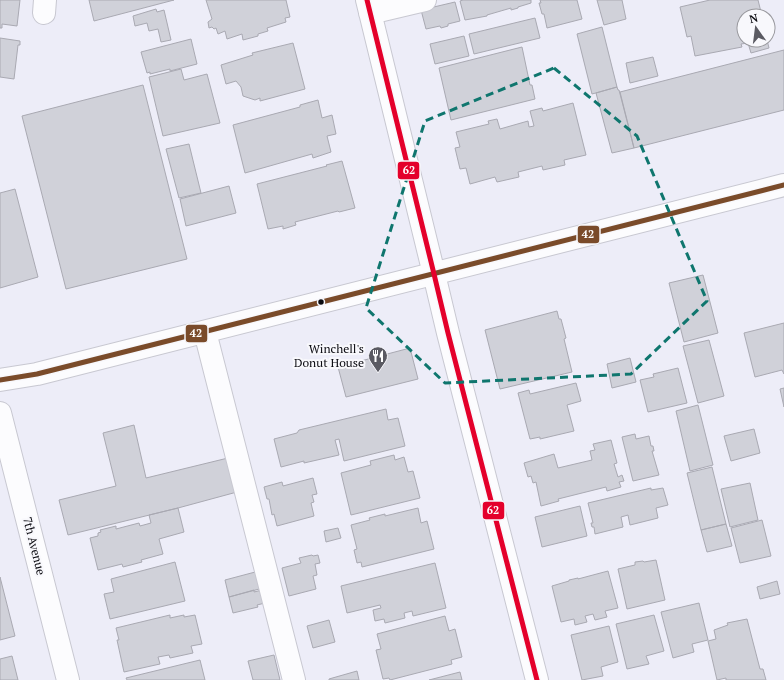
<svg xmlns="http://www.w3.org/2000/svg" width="784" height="680" font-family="'PT Serif',serif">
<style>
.building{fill:#d0d1d9;stroke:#a9a9b2}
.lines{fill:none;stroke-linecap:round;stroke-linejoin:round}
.minor-casing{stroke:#c8c8d1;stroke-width:24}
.major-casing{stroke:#c8c8d1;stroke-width:24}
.minor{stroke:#fcfcfe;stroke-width:22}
.major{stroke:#fcfcfe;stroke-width:22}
.bus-1-casing{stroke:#f8f8fc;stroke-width:8}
.bus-2-casing{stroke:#f8f8fc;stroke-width:8}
.bus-1{stroke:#7a4b2a;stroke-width:5}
.bus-2{stroke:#e4002b;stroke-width:5}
.marked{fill:none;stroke:#0f766e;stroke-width:3;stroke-dasharray:8 5;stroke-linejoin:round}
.bus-dot{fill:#0b0b11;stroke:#f8f8fc;stroke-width:1.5}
.labels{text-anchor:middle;stroke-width:4;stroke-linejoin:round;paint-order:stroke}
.poi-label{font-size:12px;fill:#0b0b11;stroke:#f8f8fc;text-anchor:end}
.street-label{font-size:12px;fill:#0b0b11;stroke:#f8f8fc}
.line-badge{stroke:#f8f8fc;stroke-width:1.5}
.badge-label{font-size:11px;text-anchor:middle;font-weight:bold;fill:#fff}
</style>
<rect width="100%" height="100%" fill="#ededf8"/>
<path class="building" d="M0,0h20l-3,26 -15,-2v4h-2z
M89,0h85l-80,21z
M206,0h80l4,17 -5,1 1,4 -19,6 1,3 -10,3v2l-15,4 -1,-6 -15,5 -2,-8 -7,3 -2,-6 -2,1 -2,-2 -3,1 -1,-6 4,-3z
M463,0h68v3l-13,4v1l-7,2v-2l-24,7v1l-22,4 -5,-19z
M540,0h37l5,19 -35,9 -3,-14h-2l-3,-11h2z
M597,0h25l4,19 -22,6z
M710,0h48l4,16h-18v24h23l2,8 -18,5 -3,-10 -7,1 1,3 -47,9 -4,-20 -4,1 -7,-30z
M455,2l5,19 -12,3v2l-7,2 -1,-2 -14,3 -5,-19z
M156,9l1,3 7,-2 7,30 -10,2 -3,-13 -9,2 -2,-8 -12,3 -2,-10z
M535,18l5,20 -66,16 -5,-20z
M602,27l15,60 -25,7 -15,-60z
M464,36l5,20 -34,8 -5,-20z
M0,38l20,3v4h-2l-4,34 -14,-2z
M191,39l6,25 -27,7v-2l-20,5v-2l-3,1 -6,-21z
M293,43l12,46 -45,12v-3l-5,2 -12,-4 -2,-9 -5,-6 -10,3 -5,-19 32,-10 -1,-2z
M522,47l8,38h2l3,14 -84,21 -12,-52z
M784,50v60l-150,38 -14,-56z
M653,57l5,19 -28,7 -4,-20z
M181,69l3,11 23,-6 13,49 -57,13 -14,-59z
M143,85l44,174 -121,30 -44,-173z
M617,87l1,3h1l15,58 -22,5 -16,-60z
M318,100l4,18 10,-3 4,19 -9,2 4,16 -18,6 -1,-4 -67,19 -12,-48 67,-18v-2z
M573,103l13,52 -22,5 1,5 -22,5 -1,-4 -24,6 1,5 -22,5 -2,-5 -25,7 -4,-16 -6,1 -5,-21 5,-1 -4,-15 33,-8 -1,-3 9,-2 3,10 28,-8 1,6 5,-1 -4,-15 12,-3 1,3z
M189,144l12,49 -22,5 -13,-49z
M342,161l13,47 -16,4 -1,-1 -43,11 1,3 -13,4v-3l-15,3 -11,-45 70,-18 -1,-1z
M229,186l7,27 -50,13 -6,-27z
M15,189l23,88 -38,11v-95z
M703,275l15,58 -34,9 -15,-59z
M557,311l2,8h2l5,19 -2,1 8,33 -72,17 -15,-59z
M784,323v51l-2,-4 -27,7 -11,-44z
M709,340l15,56 -26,7 -15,-57z
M410,348l8,31 -72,18 -8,-30z
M630,358l6,24 -24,6 -5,-24z
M678,368l9,35 -39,9 -8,-32 14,-3 -1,-3z
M576,383l5,18 -14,4 7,26 -34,8v-2l-10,2 -12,-46 11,-3 1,4z
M784,388v19l-4,-18z
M698,405l15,60 -23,6 -14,-60z
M386,409l2,11 10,-2 7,28 -61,15 -5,-22 -4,1 4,15 -35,8v-2l-23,6 -7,-28 23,-6 2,-3z
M134,425l12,53 82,-20 9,34 -59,16 -110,27 -9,-35 57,-14 -13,-53z
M754,429l6,24 -29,8 -7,-25z
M635,434l1,5 13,-3 2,10h2l1,5h-2l7,24 -26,6 -11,-44z
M611,440l6,23 -3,1 4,13 4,-2 2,6 -5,1 2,5 -14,4 -1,-4 -48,12 1,2 -18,5 -5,-24 -3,1 -2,-7 -3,1 -4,-14 30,-9 4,14 34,-8 -2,-9 5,-1 -2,-6z
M394,455l1,5 9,-3 4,15 5,-1 7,27 -69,17 -10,-42 30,-8 -1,-4z
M712,467l14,57 -25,6 -14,-57z
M313,478l4,16 -5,1 2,7 -3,1 3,13 -37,10 -3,-12 -2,1 -3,-16h-2l-3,-12 18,-5 1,4z
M750,483l8,37 -28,7 -9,-38z
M651,488v2l12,-2 5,17 -12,3 2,10 -28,7 -2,-10 -7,2 2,10 -28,7 -1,-7h-2l-1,-4h2l-5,-20z
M580,506l7,30 -45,11 -7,-30z
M178,508l6,24 -25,7 4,15 -22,6 1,2 -19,5 -1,-3 -24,6 -8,-32 8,-2v-3l3,-1 -1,-2 16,-4v3l23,-6 1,3 11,-3 -2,-8z
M418,508l3,15 6,-2 7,28 -72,18 -1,-5 -4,1 -3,-13 3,-1 -6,-24 19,-5 -1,-2 16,-4v2z
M762,520l9,36 -31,7 -9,-35z
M726,524l6,22 -25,6 -6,-22z
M338,528l3,10 -15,4 -2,-11z
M312,555l1,1 5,-1 2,8 -5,1 2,11 -4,1 3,13 -27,7 -7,-28 19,-5 -2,-5z
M656,560l9,40 -38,9 -9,-40 17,-4v-3l8,-1 1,1z
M175,562l10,39 -75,18 -6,-25 10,-2 -3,-13z
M435,563l11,45 -33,8 -1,-5 -8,2 1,5 -20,5 -1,-4 -9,2 -2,-11 8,-2 -1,-3 -33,8 -6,-27z
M259,571l4,17 -34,9 -4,-17z
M608,571l10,37 -13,3 2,6 -12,3 -2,-6 -8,2 2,6 -12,3 -1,-6 -13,3 -9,-36 17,-5v-1l9,-2v1z
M0,577l15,59 -15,4z
M777,581l3,13 -20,5 -3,-12z
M254,590v2l8,-2 3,13 -8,2 1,2 -25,6 -4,-16z
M699,603l9,37 -16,4 2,8 -21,6 -12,-46z
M170,615v3l14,-3v2l11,-2 7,29 -11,2 2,7 -23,5 -1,-3 -11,2 2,7 -36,8 -7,-32h2l-3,-12z
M654,615l10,36 -18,5 3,8 -22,5 -11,-45z
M445,616l4,15 6,-2 7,28 -11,3 1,4 -62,16 -1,-2 -6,1 -7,-29 5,-1 -4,-15z
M747,619l13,50h3l3,11h-40v-2l-9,2 -9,-39 8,-2 -2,-9 14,-5 -1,-2z
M329,620l6,22 -22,6 -6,-22z
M609,626l9,36 -17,5 2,9 -21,4 -11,-45z
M274,655l6,25h-27l-5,-19z
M12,656l6,24h-18v-21z
M200,660l5,20h-78l-1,-2z
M357,671l2,9h-30v-1z
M460,672l2,8h-33z"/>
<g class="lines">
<defs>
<path id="minor" d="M367,0l67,274 14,59 89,347
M44,13l1,-13
M370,13l55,-13
M205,332l89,348
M0,413l68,267"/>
<path id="major" d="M0,380l37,-6 747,-189"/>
</defs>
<use href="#minor" class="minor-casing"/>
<use href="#major" class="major-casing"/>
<use href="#minor" class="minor"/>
<use href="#major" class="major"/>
<defs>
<path id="bus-1" d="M0,380l37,-6 747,-189"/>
<path id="bus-2" d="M367,0l67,274 14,59 89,347"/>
</defs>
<use href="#bus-1" class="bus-1-casing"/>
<use href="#bus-2" class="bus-2-casing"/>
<use href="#bus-1" class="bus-1"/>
<use href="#bus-2" class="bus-2"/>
</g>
<path class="marked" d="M554,68l83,68 70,165 -76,73 -186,9 -79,-75 59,-187z"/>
<defs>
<symbol id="restaurant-pin" viewBox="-11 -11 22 30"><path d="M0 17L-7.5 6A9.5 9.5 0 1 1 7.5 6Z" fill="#5a5a62" stroke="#f8f8fc"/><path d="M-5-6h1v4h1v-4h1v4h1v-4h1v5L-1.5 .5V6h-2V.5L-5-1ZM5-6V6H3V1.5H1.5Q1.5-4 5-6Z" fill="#fff"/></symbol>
</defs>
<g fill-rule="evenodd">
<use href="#restaurant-pin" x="367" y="345" width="22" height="30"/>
</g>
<circle class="bus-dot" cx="321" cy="302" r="3.5"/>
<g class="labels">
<g class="poi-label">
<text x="364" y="353">Winchell's<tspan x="364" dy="14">Donut House</tspan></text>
</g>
<g class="street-label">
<text transform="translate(34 546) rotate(76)" y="4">7th Avenue</text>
</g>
</g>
<g class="line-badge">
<rect x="397" y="161" width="23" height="19" rx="4" fill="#e4002b"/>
<rect x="577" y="225" width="23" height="19" rx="4" fill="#7a4b2a"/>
<rect x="185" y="324" width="23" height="19" rx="4" fill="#7a4b2a"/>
<rect x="482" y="501" width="23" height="19" rx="4" fill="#e4002b"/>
</g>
<g class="badge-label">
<text x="409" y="174">62</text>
<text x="588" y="238">42</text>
<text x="196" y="337">42</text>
<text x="493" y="514">62</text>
</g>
<g transform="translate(756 28) rotate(346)"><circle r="19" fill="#f8f8fc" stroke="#99999e"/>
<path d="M0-3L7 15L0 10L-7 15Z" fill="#5a5a62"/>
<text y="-6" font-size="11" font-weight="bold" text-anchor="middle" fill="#0b0b11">N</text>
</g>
</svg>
